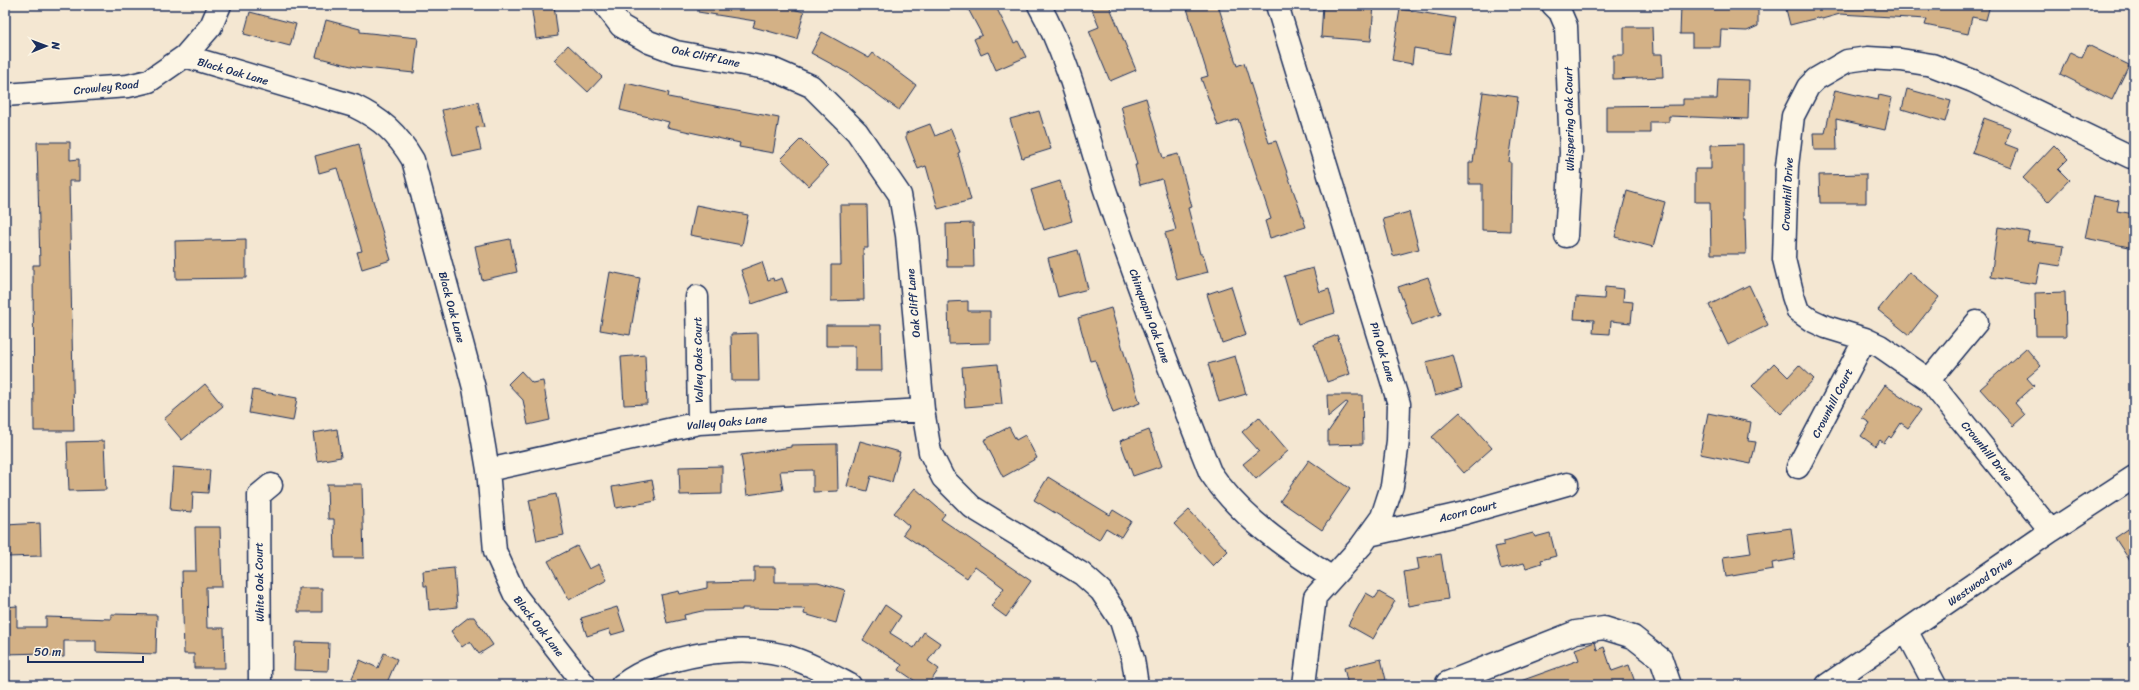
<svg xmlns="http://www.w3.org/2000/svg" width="2139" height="690" font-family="Sriracha,sans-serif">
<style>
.building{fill:#d3b186;stroke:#1b2f5e}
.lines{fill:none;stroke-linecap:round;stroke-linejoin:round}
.minor-casing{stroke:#1b2f5e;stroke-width:25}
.minor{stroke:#fcf5e5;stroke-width:22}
.labels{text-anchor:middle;stroke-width:3;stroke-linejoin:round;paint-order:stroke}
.street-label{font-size:11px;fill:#1b2f5e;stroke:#fcf5e5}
</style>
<rect width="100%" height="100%" fill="#f4e7d2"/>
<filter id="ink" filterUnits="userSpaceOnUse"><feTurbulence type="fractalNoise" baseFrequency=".025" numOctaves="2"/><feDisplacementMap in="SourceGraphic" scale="8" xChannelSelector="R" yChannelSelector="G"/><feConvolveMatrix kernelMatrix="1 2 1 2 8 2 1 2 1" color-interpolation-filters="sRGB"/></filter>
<g filter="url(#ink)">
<path class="building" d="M531,5h23l4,31 -22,3z
M698,5h80l26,7 -7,27 -44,-12 2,-6 -57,-9z
M966,5h29l19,38 4,-2 8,16 -30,13 -8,-18 -7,3 -7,-16 8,-4z
M1090,5h19l27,65 -26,11 -21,-50 10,-4z
M1186,5h32l19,61 7,-3 25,80 7,-2 30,86 -36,11 -5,-17 6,-2 -33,-100 -20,7 -17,-48 7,-2z
M1323,5h51l-3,36 -50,-4z
M1681,5h74l3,6v15l-11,5 -26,-1 -1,17h-28v-13h-12z
M1785,5h205l-4,15 -14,-3 -4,17 -43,-9 2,-6 -87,-5 -18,5 -1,-2 -31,8z
M1400,9l55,9 -6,36 -35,-6 -2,16 -20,-4z
M250,12l46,12 -6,22 -46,-12z
M326,20l34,9v3l58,6 -4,35 -59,-6 -39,-10z
M1624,27h28l1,27h9l1,23 -50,2v-24h11z
M822,32l47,26 4,-5 43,32 -17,25 -51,-37 -37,-20z
M568,45l34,32 -14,15 -34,-32z
M2088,45l41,20 -17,35 -52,-26 10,-22 12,6z
M1718,79l31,1 -1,39 -79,-3v6h-19v11h-44v-27l77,-1v-6h34z
M626,83l43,10 -1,4 111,21 -6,35 -34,-6 1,-4 -73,-16 2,-5 -49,-12z
M1907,89l44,12 -6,21 -43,-13z
M1835,90l43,10 1,-5 13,3 -7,32 -49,-11 1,31h-23l-1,-17h12z
M1483,92l35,5 -9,65h2l-1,69 -28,-1v-46h-13v-22h4z
M1146,98l17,60 15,-4 14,53 -4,1 12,46h3l5,18 -31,8 -12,-47 11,-3 -14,-51 -22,6 -5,-20h2l-16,-59z
M478,102l6,25 -8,1 5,22 -28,6 -11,-46z
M1039,111l12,38 -29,9 -12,-39z
M1984,118l27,10 -6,16 13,5 -7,18 -39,-14z
M930,124l5,12 16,-7 9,23 -2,1 13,47 -33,9 -12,-43 -8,3 -12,-31v-5z
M801,139l27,27 -19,20 -28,-27z
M37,142h33v18l9,-1v22h-10l5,250h-40l-1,-166h7z
M359,144l9,40 23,76 -29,9 -5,-17 5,-1 -25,-83 -18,5 -4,-17z
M1743,144v75h2l1,35h-35l-1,-52h-15v-33h16v-24z
M2054,145l14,14 -10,10 11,11 -21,22 -25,-24z
M1866,174v29h-46l-1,-28z
M1060,181l12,40 -28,9 -13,-40z
M1627,191l38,11 -12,45 -38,-10z
M2094,196l25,5 -2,10 17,3v34l-49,-10z
M696,205l52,10 -6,30 -52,-10z
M840,205h27l1,43h-5l1,52 -33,1v-36h10z
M1409,212l10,37 -26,7 -10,-37z
M973,223l1,44h-27l-1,-43z
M1998,227l31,5 -2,9 37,5 -3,20 -21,-3 -4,21 -45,-7z
M246,239v39l-70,1 -1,-38z
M510,239l7,33 -35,8 -7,-34z
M1078,250l10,39 -30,8 -10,-39z
M762,262l6,18 5,-2 1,3 8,-3 5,14 -35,12 -11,-34z
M1313,268l7,24 9,-3 6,24 -37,11 -14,-48z
M610,272l30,6 -10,57 -30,-5z
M1909,272l30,25 -30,38 -31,-25z
M1428,277l13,37 -29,11 -14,-38z
M1749,285l19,40 -40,20 -19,-40z
M1231,286l15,49 -24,8 -15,-49z
M1605,287l19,2 -1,12 10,1 -2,21 -20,-2 -1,13 -17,-1 1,-13 -20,-1 2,-22 28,2z
M2065,292l1,44h-30l-1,-43z
M968,301v10h22v32l-41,1 -1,-42z
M1111,308l16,55 13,40 -27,10 -18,-53 -5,1 -12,-43z
M826,325h55l1,46h-27v-25h-29z
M758,333l1,48h-27l-1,-47z
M1337,335l13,39 -23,8 -13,-38z
M2026,348l15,18 -14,12 7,8 -19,17 10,12 -12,11 -33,-37z
M645,355l2,49 -23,1 -3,-48z
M1453,355l9,33 -27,8 -9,-34z
M1235,356l11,38 -27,8 -11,-38z
M1774,363l14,14 11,-12 15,14 -33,35 -29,-28z
M998,364l4,40 -37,3 -3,-40z
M521,371l11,12 11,-2 7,39 -22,5 -5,-25 -15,-16z
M205,384l18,22 -41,34 -18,-21z
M1885,385l36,25 -13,18 -7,-5 -10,15 -2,-2 -5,7 -4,-3 -5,6 -14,-10 9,-13 -8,-5z
M253,390l44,8 -4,23 -44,-8z
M1327,395h35l1,49 -35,1v-13l20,-29 -2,-1 -18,15z
M1460,412l32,36 -28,25 -32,-36z
M1708,413l43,9 -3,19 8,1 -5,22 -51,-10z
M1259,417l29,34 -32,28 -13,-15 16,-13 -17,-19z
M1009,427l7,13 9,-5 12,23 -34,19 -19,-37z
M337,429l4,28 -24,4 -4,-28z
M1149,430l13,36 -29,10 -13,-35z
M104,441l2,49 -37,1 -2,-49z
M860,441l40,11 -8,30 -21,-6 -4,15 -20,-5z
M837,444l1,47 -25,1v-22l-33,1 3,19 -36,5 -6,-40 50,-8v-2z
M1309,460l41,29 -28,41 -42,-29z
M722,466v28l-42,1 -1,-28z
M173,467l37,3 -2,23 -15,-1 -1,20 -22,-2z
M1048,477l62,38 3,-5 18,11 -10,16 -15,-9 -7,12 -65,-40z
M652,480l4,21 -40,7 -4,-21z
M327,484h35l2,74h-29l-1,-39h-6z
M915,488l30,26 -4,5 90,62 -25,36 -15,-11 13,-18 -29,-22 -8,12 -64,-44 6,-8 -15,-13z
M556,494l8,41 -27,6 -8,-41z
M1189,510l39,41 -15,15 -39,-42z
M40,523l1,33 -34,1 -1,-32z
M2134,525v42l-19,-29z
M195,527h25l2,60h-16l1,41h17l1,40h-31v-14h-10l-2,-83h14z
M1791,528l4,31 -23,4 1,6 -47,8 -3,-20 28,-4 -3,-19z
M1533,533l2,4 15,-4 6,23 -15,4 1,3 -16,5 -2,-5 -23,6 -6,-22 9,-2v-4z
M577,546l12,23 10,-5 8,16 -38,20 -21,-39z
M1441,554l7,45 -39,7 -5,-34 15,-3 -2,-11z
M754,567h21v15h43l27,8 -9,33 -32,-9 1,-5 -63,-1v2l-40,1 -18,4 1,4 -18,4 -6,-28 18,-4 1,3 27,-6v-5l47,-1z
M454,568l3,39 -28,3 -2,-24h-3l-1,-15z
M298,588h24v24h-24z
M1379,592l16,9 -22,38 -25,-14 18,-32 9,5z
M885,605l16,11 -11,17 24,15 10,-16 16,11 -12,18 11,8 -11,16h-7l-22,-15 3,-5 -39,-25z
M17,606v21h29v-10l65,2v-5l46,1 -1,39 -60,-2v-11h-32v16l-18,-1v-3l-41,1v-47z
M617,607l8,24 -14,4 -2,-6 -22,7 -6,-18z
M469,617h5l19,28 -14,9 -9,-13 -8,6 -11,-16z
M295,642l34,1 -1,28 -34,-1z
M1595,642l2,8 7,-3 8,24 17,-6 7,20h-121v-2l64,-23 -4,-11z
M384,653l13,6 -11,26h-37l11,-25 18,8z
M1381,659l5,21 -9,2v3h-29l-4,-17z"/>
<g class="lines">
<defs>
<path id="minor" d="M605,5l16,21 28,16 27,10 96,17 39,17 46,46 43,63 7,40 16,175 7,42 13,26 29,29 110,67 19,17 20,30 12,38 4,26
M1039,5c31,55 46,125 66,185 32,95 68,189 105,282 31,46 76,76 122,106
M1277,5l122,399 -1,37 -6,45 -10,31 -21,29 -46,51 -11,88
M1553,5l7,7 6,14 5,127 -5,83
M185,56l169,50c27,13 43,27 59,54l61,228 14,82 7,81 20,44 70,90
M5,95l123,-9 21,-5 36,-25 26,-30 9,-21
M697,297l2,126
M1929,380l48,-58
M1798,467l67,-128
M488,470l211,-47 224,-13
M2051,531l-122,-151 -49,-34 -15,-7 -39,-12 -15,-7 -13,-9 -5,-15 -9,-37 3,-93 6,-50 15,-29 8,-8 31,-18 21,-3 33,2 31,5 41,16 158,76
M1369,535l96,-22 102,-29
M1907,632l28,53
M1447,683l129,-51 28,-4 29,9 28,22 9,26
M260,685l-1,-190 12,-10
M622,685c40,-30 115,-42 164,-29 23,7 43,18 64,29
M1827,685l224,-154 83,-54"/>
</defs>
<use href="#minor" class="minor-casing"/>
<use href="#minor" class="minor"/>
</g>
</g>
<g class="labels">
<g class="street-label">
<text transform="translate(706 56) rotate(12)" y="4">Oak Cliff Lane</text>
<text transform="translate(233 71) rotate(16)" y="4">Black Oak Lane</text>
<text transform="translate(106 87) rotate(-6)" y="4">Crowley Road</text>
<text transform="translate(1569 119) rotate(-91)" y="4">Whispering Oak Court</text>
<text transform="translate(1787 194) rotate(-87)" y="4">Crownhill Drive</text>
<text transform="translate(913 303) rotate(-95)" y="4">Oak Cliff Lane</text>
<text transform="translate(452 307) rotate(75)" y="4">Black Oak Lane</text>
<text transform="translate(1150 316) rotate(70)" y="4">Chinquapin Oak Lane</text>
<text transform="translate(1383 352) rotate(73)" y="4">Pin Oak Lane</text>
<text transform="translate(698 360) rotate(-91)" y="4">Valley Oaks Court</text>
<text transform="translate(1832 403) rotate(-63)" y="4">Crownhill Court</text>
<text transform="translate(727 422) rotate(-5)" y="4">Valley Oaks Lane</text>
<text transform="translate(1987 451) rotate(51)" y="4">Crownhill Drive</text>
<text transform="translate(1468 511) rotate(-14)" y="4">Acorn Court</text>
<text transform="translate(1980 581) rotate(-35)" y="4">Westwood Drive</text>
<text transform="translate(259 582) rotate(-91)" y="4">White Oak Court</text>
<text transform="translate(539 626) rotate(52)" y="4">Black Oak Lane</text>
</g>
</g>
<rect width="2139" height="690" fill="none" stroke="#fcf5e5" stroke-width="20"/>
<rect x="10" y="10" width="2119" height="670" fill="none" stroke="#1b2f5e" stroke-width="1.5" filter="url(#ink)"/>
<g transform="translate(46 46) rotate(89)" stroke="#fcf5e5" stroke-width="3" paint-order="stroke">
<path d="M0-3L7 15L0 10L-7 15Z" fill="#1b2f5e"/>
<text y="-6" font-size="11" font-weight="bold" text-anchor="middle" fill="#1b2f5e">N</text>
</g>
<path d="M28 656v6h115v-6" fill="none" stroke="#1b2f5e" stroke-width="2"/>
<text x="34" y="656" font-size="12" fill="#1b2f5e" stroke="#fcf5e5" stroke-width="3" paint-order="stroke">50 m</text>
</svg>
